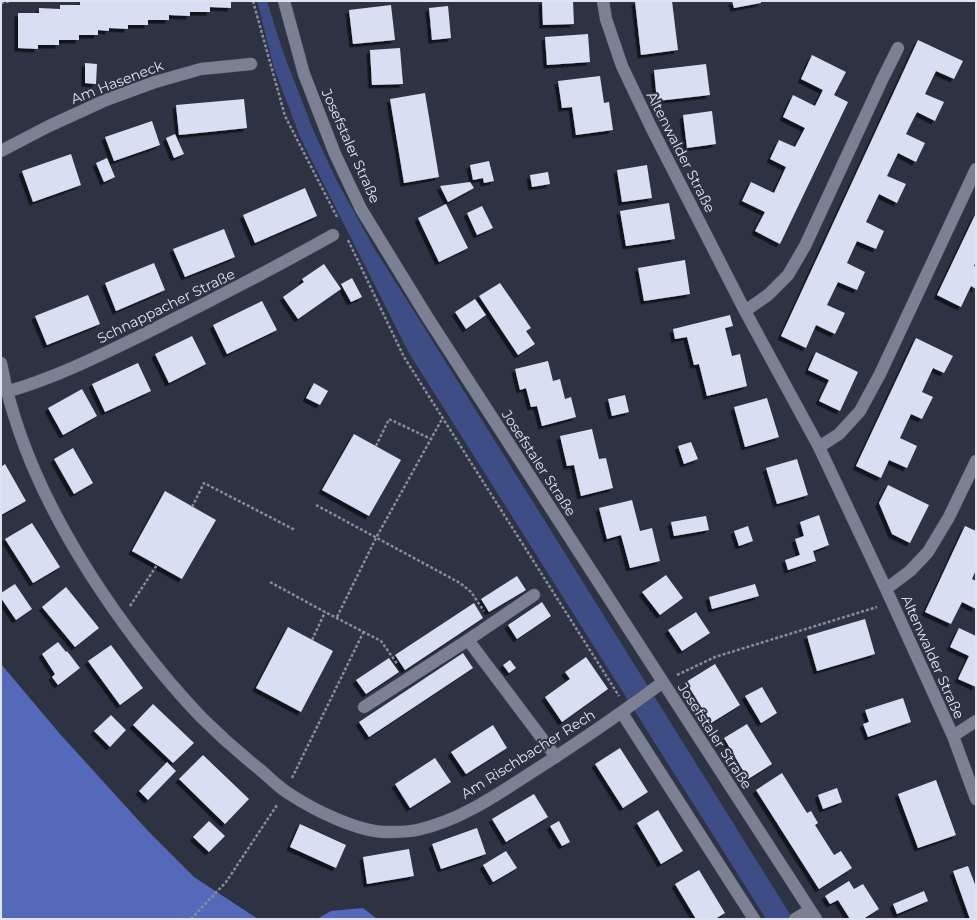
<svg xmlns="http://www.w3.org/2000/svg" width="977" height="920" font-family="Montserrat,sans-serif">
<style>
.green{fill:#3e4d85}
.forest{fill:#5469b9}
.building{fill:#d8dff3;filter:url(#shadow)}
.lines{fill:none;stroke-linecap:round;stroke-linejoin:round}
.minor-casing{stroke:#4b4f5c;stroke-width:13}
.path{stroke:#888c99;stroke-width:2.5;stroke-dasharray:3 2;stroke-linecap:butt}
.minor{stroke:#7b8193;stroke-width:12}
.labels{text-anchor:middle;stroke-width:4;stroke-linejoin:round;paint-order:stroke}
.street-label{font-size:14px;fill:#e1e4ee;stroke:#2e3343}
</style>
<defs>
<filter id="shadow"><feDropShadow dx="-3.5" dy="3.5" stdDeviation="0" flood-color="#0009"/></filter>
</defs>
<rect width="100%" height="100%" fill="#2e3343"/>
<path class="green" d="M257,1h10l16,51 31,80 23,49 37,67 68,108 351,563h-27l-357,-566 -109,-216 -26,-69z"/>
<path class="forest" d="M1,664l59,70 89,98 45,45 64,42h-257z
M363,908l14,11h-60l14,-8z"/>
<path class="building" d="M80,1h151v7l-21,-1v5h-20v4l-21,-1v5h-21v5h-20v4l-19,-1v3l-11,-1v5h-19v5h-20v5h-21v4l-20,-1v-35h21v-5l21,1v-4h20z
M542,1h31l1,23 -31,1z
M635,1h37l6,49 -37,5z
M732,1h29v2l-27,5z
M391,5l4,35 -42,4 -4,-34z
M448,6l3,32 -19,2 -3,-32z
M588,34l2,28 -43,3 -2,-28z
M918,40l45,21 -9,18 -18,-8 -11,23 19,8 -9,19 -18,-9 -11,22 19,9 -9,19 -18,-9 -11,23 19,8 -9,19 -18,-9 -13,28 18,9 -8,18 -19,-8 -10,22 18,9 -8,18 -19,-8 -11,23 18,8 -10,21 -19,-9 -10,23 -25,-12z
M400,48l3,36 -31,1 -2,-35z
M812,55l34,17 -12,23 14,7 -68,142 -25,-13 10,-19 -23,-11 9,-19 23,11 12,-26 -16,-8 9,-19 16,7 10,-19 -22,-11 10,-22 22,11 8,-16 -22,-11z
M85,63l12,1 -1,20 -11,-1z
M706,64l4,31 -53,6 -3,-31z
M600,76l4,27 5,-1 4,28 -37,5 -4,-28 -10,1 -4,-27z
M425,93l14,84 -35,6 -14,-84z
M244,99l3,29 -68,7 -3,-30z
M712,111l4,33 -29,4 -4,-33z
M152,121l8,24 -46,16 -9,-24z
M175,134l9,20 -10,4 -8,-20z
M71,154l10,31 -48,17 -11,-31z
M107,158l8,19 -11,5 -8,-19z
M489,161l5,20 -10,2 -1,-5 -10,2 -3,-15z
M647,165l5,33 -30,4 -5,-32z
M548,172l2,12 -18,3 -2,-12z
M470,182l4,6 -26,14 -8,-16z
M305,188l12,28 -62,27 -12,-28z
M669,203l6,36 -49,7 -6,-35z
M446,204l22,44 -29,14 -21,-44z
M482,206l11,22 -16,7 -10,-22z
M976,213v48l-2,5 2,1v22l-5,-3 -10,21 -24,-12z
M224,229l11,28 -50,20 -12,-28z
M685,260l5,34 -46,7 -6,-33z
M154,263l11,27 -49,21 -11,-28z
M324,264l17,25 -43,30 -15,-22 21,-15 -2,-3z
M352,278l10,19 -11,5 -10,-18z
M500,283l31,45 -5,3 9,13 -17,11 -39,-59z
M88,295l12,29 -53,21 -12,-29z
M475,299l11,16 -20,14 -11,-17z
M262,301l15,29 -50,24 -14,-29z
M730,315l3,11 -8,2 7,28 8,-2 7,32 -40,10 -8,-32 -5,1 -7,-28 -12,2 -2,-10z
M192,336l14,28 -37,19 -14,-29z
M916,338l37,18 -9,17 -11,-5 -11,24 11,5 -11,22 -11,-5 -11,24 17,8 -10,22 -18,-8 -8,18 -25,-12z
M816,352l42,20 -18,39 -21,-10 10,-21 -21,-10z
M548,361l5,20 7,-2 5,20 6,-2 5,20 -34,9 -5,-20 -6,1 -5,-19 -6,2 -5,-21z
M138,363l13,28 -46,21 -13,-28z
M314,383l14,8 -8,14 -14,-7z
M82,389l15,27 -34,19 -15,-27z
M625,395l4,17 -17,4 -4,-17z
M767,398l12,39 -34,10 -11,-40z
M592,429l7,30 7,-1 7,30 -32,8 -7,-31 -7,1 -7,-30z
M354,434l47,26 -32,56 -47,-26z
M691,442l7,17 -14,5 -6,-18z
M73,448l20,35 -19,11 -20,-35z
M797,459l11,36 -31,9 -11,-36z
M5,464l21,37 -25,14v-48z
M888,485l41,20 -19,38 -18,-9 -13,-31z
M165,491l51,29 -34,59 -50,-28z
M632,500l8,31 12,-3 8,33 -30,7 -9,-33 -14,4 -8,-31z
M819,515l10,30 -16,6 3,10 -28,9 -3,-10 15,-5 -5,-16 9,-3 -4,-14z
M706,516l3,14 -35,6 -3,-14z
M32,523l28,44 -27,16 -28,-44z
M748,526l5,15 -14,5 -5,-15z
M965,526l11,5v39l-4,9 4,2v28l-14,-7 -11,22 -26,-12z
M666,575l17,23 -23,17 -18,-23z
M517,576l9,14 -37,22 -8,-13z
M15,584l17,25 -16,11 -15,-22v-5z
M755,584l4,12 -47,13 -3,-12z
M66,587l33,41 -24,19 -33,-40z
M542,602l9,14 -34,23 -9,-14z
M474,603l9,15 -78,52 -10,-15z
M696,612l14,21 -28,18 -14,-21z
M865,619l10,35 -58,17 -10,-35z
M288,627l45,24 -32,61 -45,-24z
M959,628l17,8v51l-18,-8 11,-23 -19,-9z
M58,642l8,10 1,-1 13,17 -22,17 -6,-8 3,-3 -13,-20z
M111,645l32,43 -23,17 -32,-44z
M463,653l10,15 -104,69 -10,-15z
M586,657l22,32 -46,33 -17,-25 25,-18 -5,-7z
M389,658l10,14 -33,22 -10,-14z
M510,660l6,8 -7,5 -6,-8z
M715,664l25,41 -29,18 -25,-41z
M762,687l15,26 -16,10 -16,-27z
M903,698l8,24 -43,15 -5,-13 6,-2 -4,-12z
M153,704l41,39 -21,20 -40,-38z
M111,715l15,15 -16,17 -16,-16z
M747,724l25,40 -24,15 -24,-41z
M493,725l14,23 -41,26 -15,-22z
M620,748l28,44 -25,16 -28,-44z
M203,755l46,44 -24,25 -46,-45z
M435,758l16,24 -41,26 -15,-24z
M167,762l9,9 -28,29 -9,-9z
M782,773l25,40 4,-2 7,12 -3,2 19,30 7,-4 11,17 -33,21 -63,-99z
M936,780l20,55 -38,13 -20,-54z
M837,788l5,14 -19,7 -5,-14z
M534,794l14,23 -42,25 -14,-23z
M658,810l25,41 -22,13 -24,-41z
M209,821l16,15 -16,16 -16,-15z
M559,821l11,21 -8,4 -12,-20z
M300,824l46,21 -10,23 -46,-21z
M477,828l9,26 -45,15 -9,-25z
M409,849l5,27 -47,8 -4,-27z
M506,851l11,17 -24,14 -10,-17z
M968,866l8,21v32h-6l-17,-48z
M699,870l26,43 -10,6h-19l-21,-35z
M849,881l5,8 9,-5 16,25 -16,10h-13l-12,-19 -8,4 -5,-8z
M924,891l4,10 -31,13 -4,-10z"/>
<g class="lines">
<defs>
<path id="minor" d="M284,1l20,73 31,80 26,55 65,106 390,604
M603,1l3,18 16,47 29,61 94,184 74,136 67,142 67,147 23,63
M1,151l48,-25 57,-26 49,-18 46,-13 50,-5
M745,311l23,-16 20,-20 17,-29 77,-166 16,-32
M1,363c19,103 75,198 138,281 19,25 40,50 62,73 18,18 37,35 57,51 10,8 19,18 30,25 24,16 71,40 101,39 9,0 19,0 28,-2 46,-10 85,-39 123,-63 42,-27 83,-55 123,-85
M6,392c49,-14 95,-37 140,-59 63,-31 126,-64 187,-98
M819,447l20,-13 21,-23 20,-37 96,-205
M886,589l24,-18 18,-19 21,-35 27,-56
M468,640l88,117
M364,707l104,-67 66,-45
M622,713l132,206
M953,736l23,-15
M795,919l15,-9"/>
</defs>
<use href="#minor" class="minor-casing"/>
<path class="path" d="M253,1l32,115 53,103
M1,3l9,-2
M348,240l56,117 215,339
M376,446l13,-27 42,20
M316,505l144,78 11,9 13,19
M192,507l12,-24 91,47
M270,582l55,30 56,29 17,24
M130,606l27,-41
M337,617l39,-79 66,-119
M312,640l13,-28
M677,675l38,-18 162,-50
M292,778l72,-147
M191,919l35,-37 51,-77"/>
<use href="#minor" class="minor"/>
</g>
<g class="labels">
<g class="street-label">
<text transform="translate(117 82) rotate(-21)" y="5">Am Haseneck</text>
<text transform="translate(351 146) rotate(66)" y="5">Josefstaler Straße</text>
<text transform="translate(681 152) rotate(63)" y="5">Altenwalder Straße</text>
<text transform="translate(166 306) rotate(-26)" y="5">Schnappacher Straße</text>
<text transform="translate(539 463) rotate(57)" y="5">Josefstaler Straße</text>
<text transform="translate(933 657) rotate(66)" y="5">Altenwalder Straße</text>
<text transform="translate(715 736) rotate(57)" y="5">Josefstaler Straße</text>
<text transform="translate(528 754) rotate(-32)" y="5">Am Rischbacher Rech</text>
</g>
</g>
<rect width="977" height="920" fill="none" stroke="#e1e4ee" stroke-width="4"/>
</svg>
